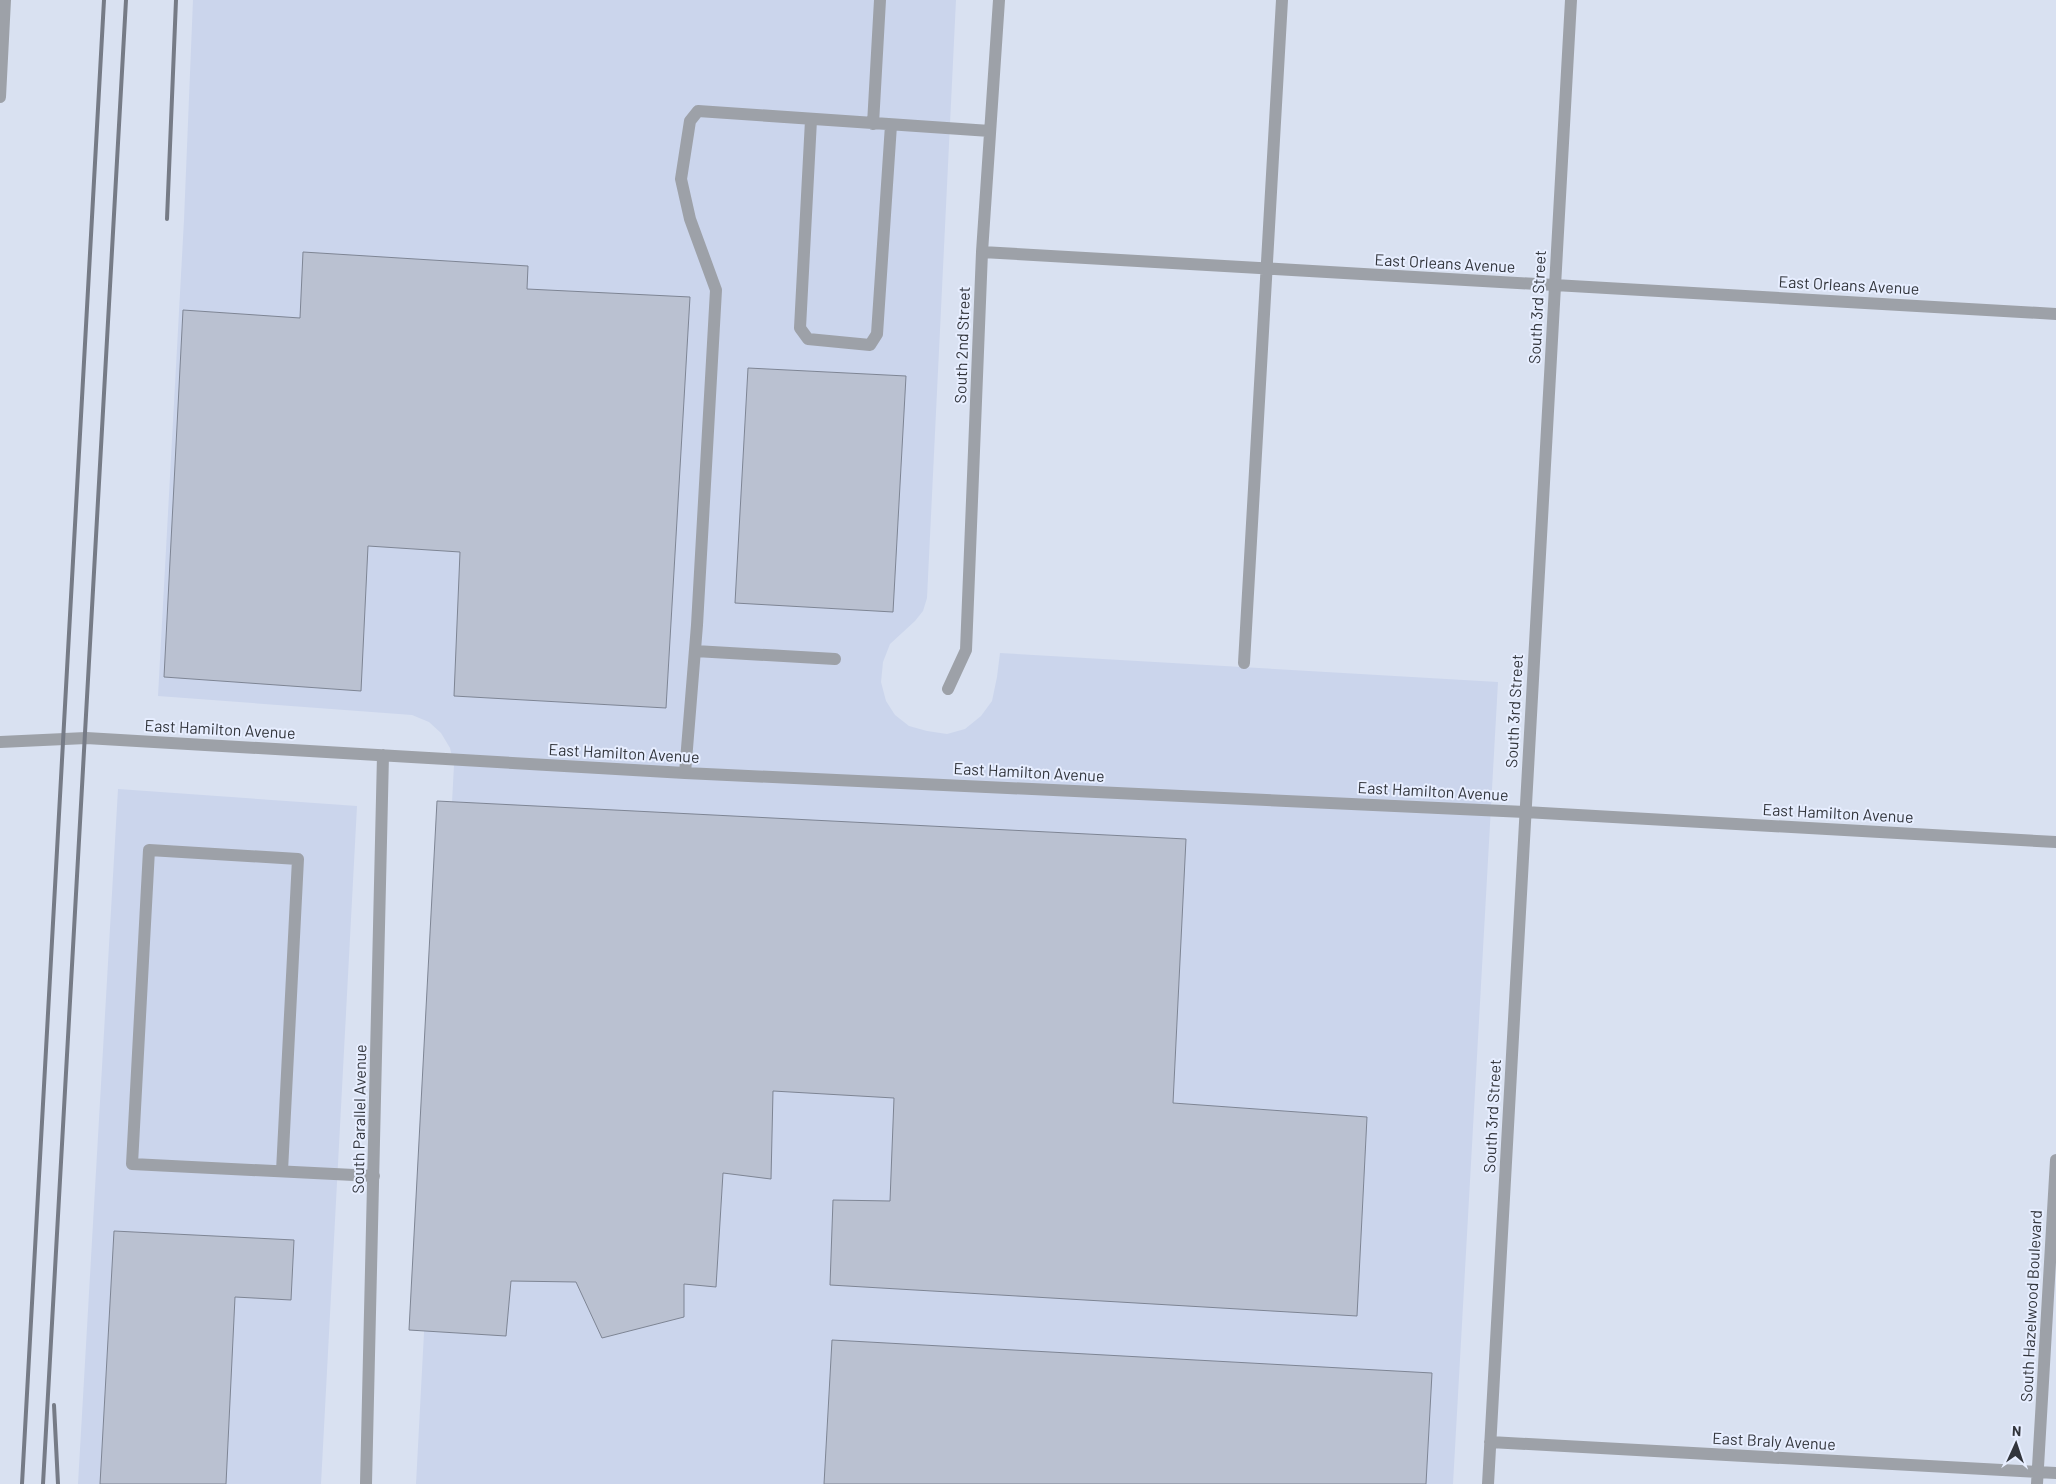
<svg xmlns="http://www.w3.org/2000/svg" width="2056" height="1484" font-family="Barlow,sans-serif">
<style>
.built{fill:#cbd5ec}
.building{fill:#bac1d1;stroke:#7e8594}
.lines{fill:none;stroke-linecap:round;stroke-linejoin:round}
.minor{stroke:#9da1a8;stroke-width:12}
.rail{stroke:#767b86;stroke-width:4}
.labels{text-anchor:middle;stroke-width:4;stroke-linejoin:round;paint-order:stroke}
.street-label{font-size:16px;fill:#32353c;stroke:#e7eeff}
</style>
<rect width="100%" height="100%" fill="#d9e1f1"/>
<path class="built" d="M193,0h763l-29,598 -4,13 -8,10 -25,23 -7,18 -2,20 5,19 9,14 14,11 18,5 20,3 18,-5 16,-13 11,-15 5,-24 3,-24 498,29 -45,802h-1037l38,-719 -4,-17 -9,-15 -12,-11 -17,-7 -254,-19 26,-476z
M118,789l239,17 -36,678h-243z"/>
<path class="building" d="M303,252l225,14 -1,23 163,8 -24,411 -212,-12 6,-144 -92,-6 -7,145 -197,-14 19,-367 117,8z
M748,368l158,8 -13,236 -158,-9z
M437,801l749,38 -13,264 194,14 -10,199 -527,-31 3,-85 57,1 4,-103 -121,-7 -2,88 -48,-6 -7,114 -32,-3v33l-82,21 -26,-56 -65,-1 -5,55 -97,-6z
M114,1231l180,9 -3,60 -56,-3 -9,187h-126z
M832,1340l600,33 -6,111h-602z"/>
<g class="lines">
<path class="minor" d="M0,97l5,-97
M811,120l-11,208 8,11 62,6 7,-11 14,-209
M873,124l7,-124
M982,252l1074,62
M695,651l140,8
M1244,663l38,-663
M948,689l18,-39 16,-398 17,-252
M0,742l86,-4 599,35 840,39 531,30
M685,773l12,-148 19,-335 -26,-71 -9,-40 9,-58 8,-10 292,20
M282,1171l16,-312 -149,-9 -17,314 242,12
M1490,1442l566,31
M366,1484l17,-729
M1488,1484l83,-1484
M2037,1484l19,-324"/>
<path class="rail" d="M167,219l9,-219
M54,1405l4,79
M22,1484l82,-1484
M43,1484l83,-1484"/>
</g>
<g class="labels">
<g class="street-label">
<text transform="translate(1445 263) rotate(3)" y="6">East Orleans Avenue</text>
<text transform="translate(1849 285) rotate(3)" y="6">East Orleans Avenue</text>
<text transform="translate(1537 307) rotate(-87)" y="6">South 3rd Street</text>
<text transform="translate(962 345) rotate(-88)" y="6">South 2nd Street</text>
<text transform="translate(1514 711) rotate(-87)" y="6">South 3rd Street</text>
<text transform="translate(220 729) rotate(3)" y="6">East Hamilton Avenue</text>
<text transform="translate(624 753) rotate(3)" y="6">East Hamilton Avenue</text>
<text transform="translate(1029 772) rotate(3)" y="6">East Hamilton Avenue</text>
<text transform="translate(1433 791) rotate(3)" y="6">East Hamilton Avenue</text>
<text transform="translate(1838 813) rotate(3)" y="6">East Hamilton Avenue</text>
<text transform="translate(1492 1116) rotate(-87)" y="6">South 3rd Street</text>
<text transform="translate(359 1119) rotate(-89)" y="6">South Parallel Avenue</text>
<text transform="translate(2031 1306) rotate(-87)" y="6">South Hazelwood Boulevard</text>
<text transform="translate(1774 1441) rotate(3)" y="6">East Braly Avenue</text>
</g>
</g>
<g transform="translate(2016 1444) rotate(3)" stroke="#e7eeff" stroke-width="4" paint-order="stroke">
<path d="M0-4L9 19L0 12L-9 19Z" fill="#32353c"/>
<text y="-8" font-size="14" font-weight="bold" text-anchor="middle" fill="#32353c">N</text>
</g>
</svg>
